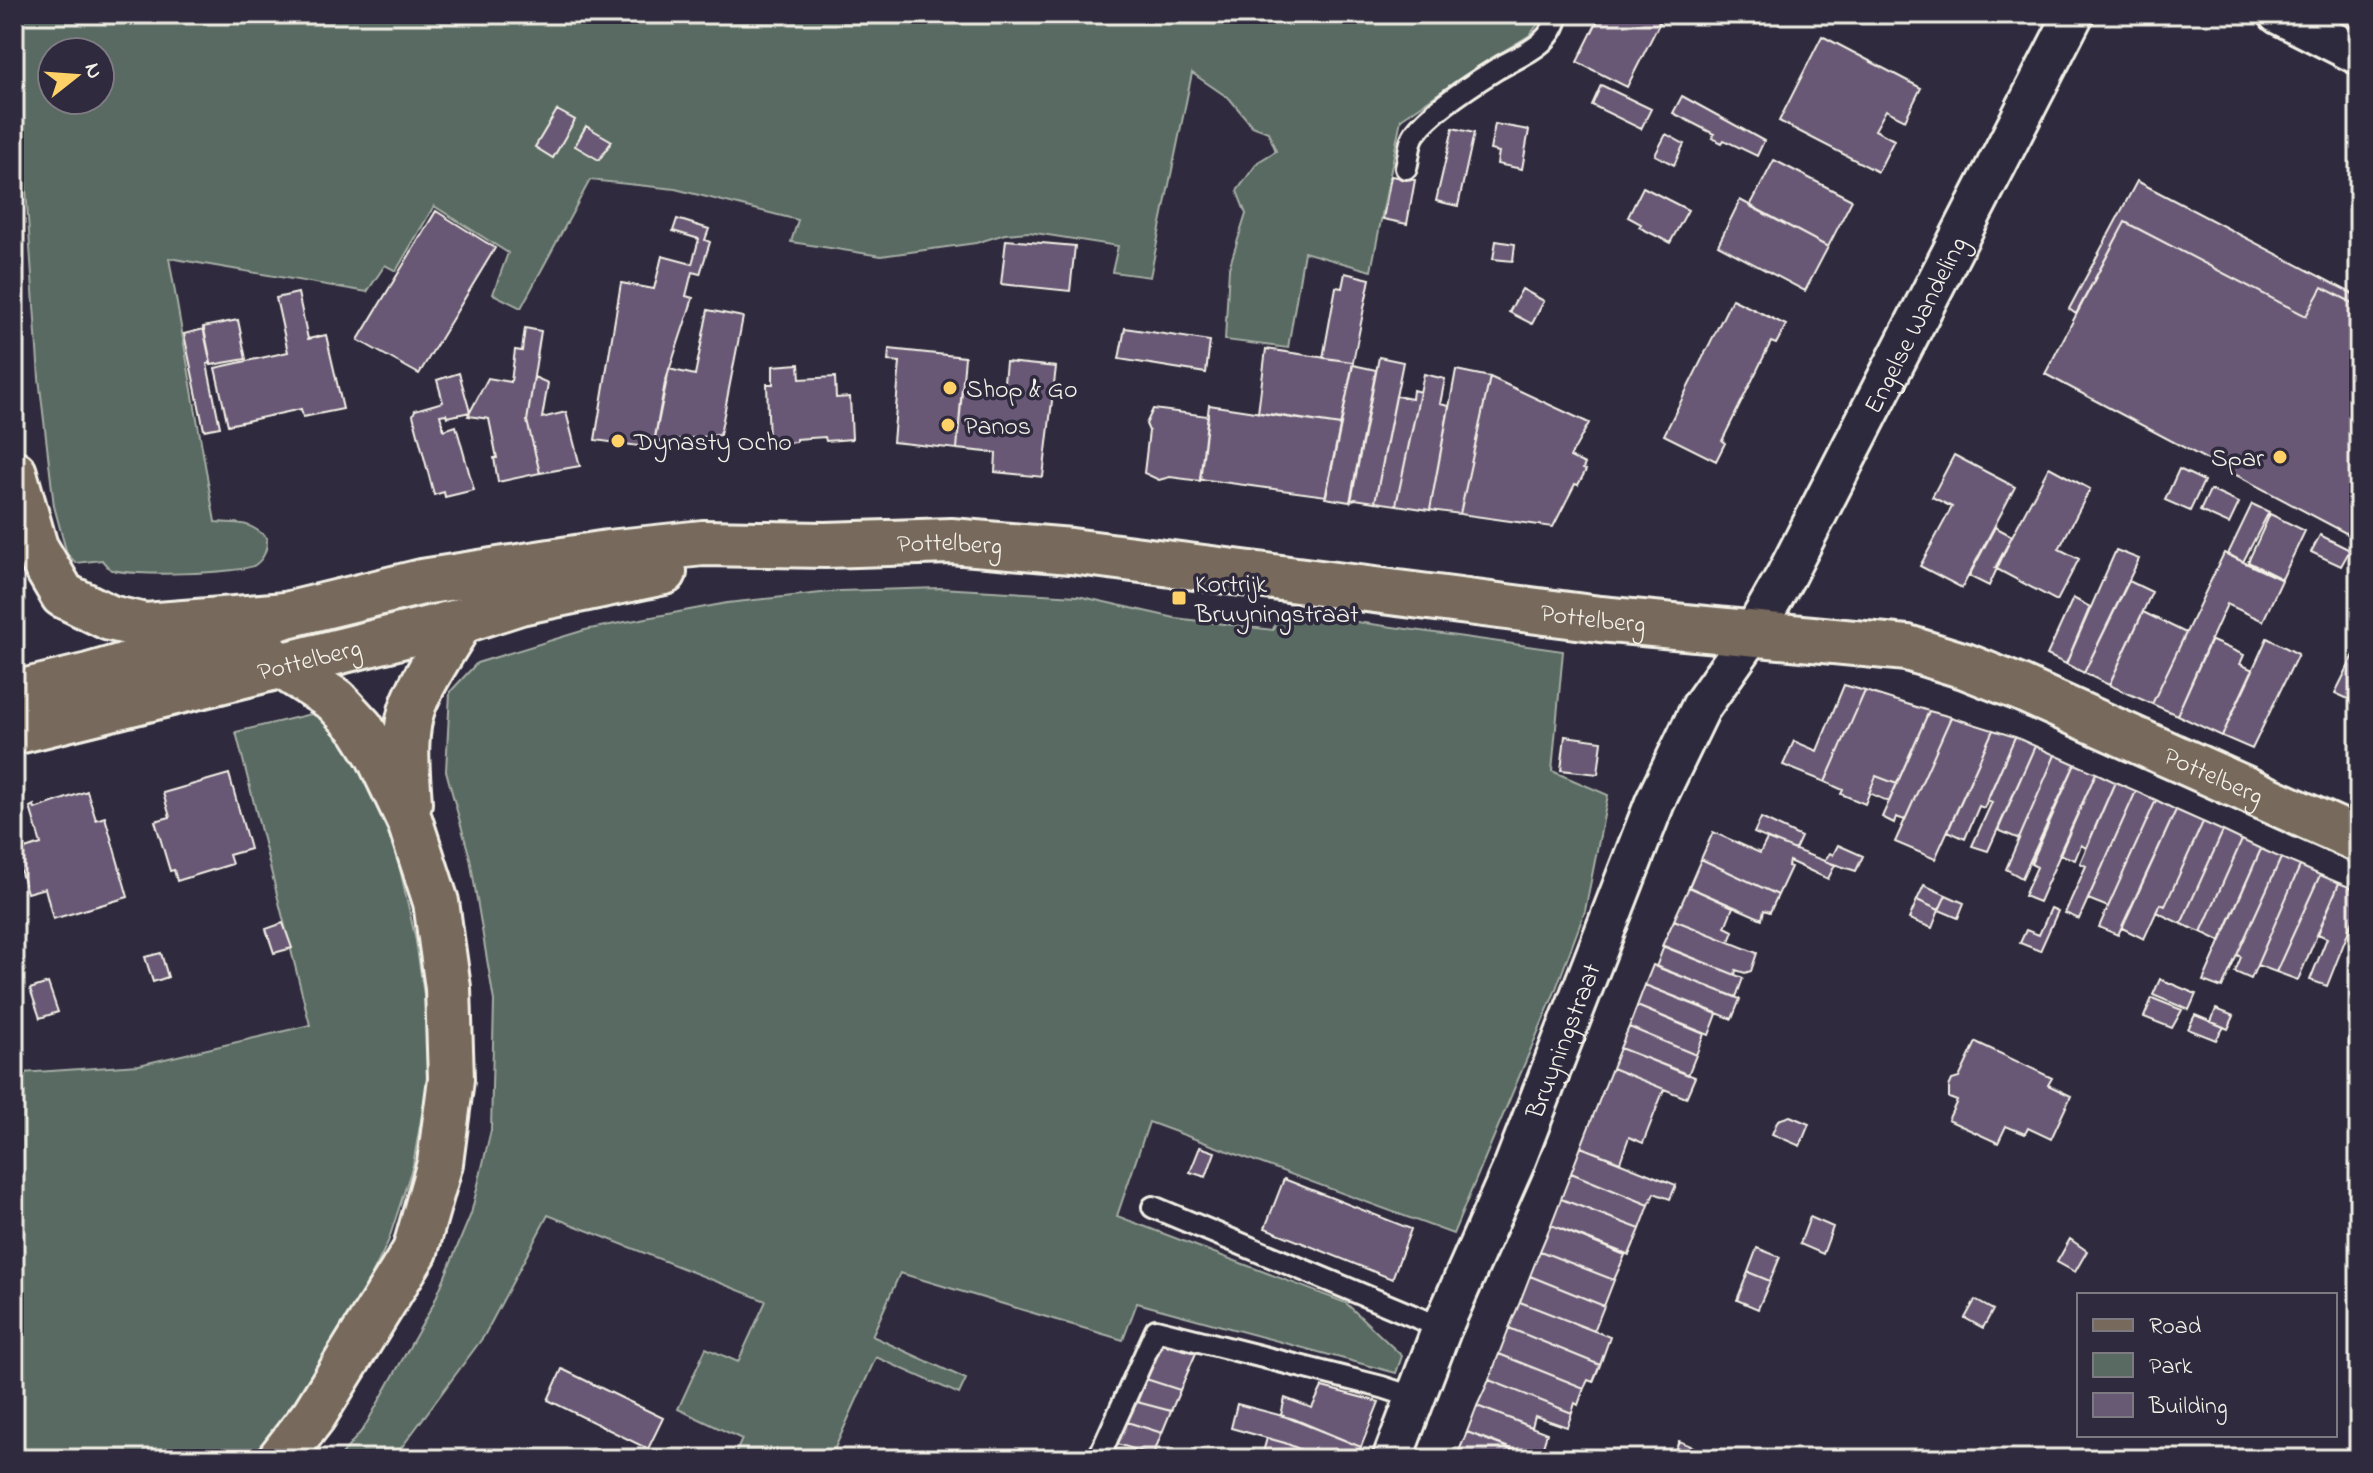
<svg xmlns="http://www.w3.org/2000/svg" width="2373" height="1473" font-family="'Indie Flower',sans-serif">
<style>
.green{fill:#586a62;stroke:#a6aea5;stroke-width:2;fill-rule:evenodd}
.building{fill:#685974;stroke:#f4f1e8;stroke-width:2}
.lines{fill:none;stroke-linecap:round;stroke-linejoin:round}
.service-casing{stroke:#f4f1e8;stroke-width:26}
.minor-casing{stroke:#f4f1e8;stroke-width:44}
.primary-casing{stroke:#f4f1e8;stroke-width:50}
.motorway-casing{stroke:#f4f1e8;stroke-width:50}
.service{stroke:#2f2a3d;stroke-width:20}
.minor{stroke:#2f2a3d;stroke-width:38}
.primary{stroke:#77695c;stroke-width:44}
.motorway{stroke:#77695c;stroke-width:44}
.poi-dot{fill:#ffd166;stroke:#2f2a3d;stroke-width:3}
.labels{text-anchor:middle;stroke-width:7;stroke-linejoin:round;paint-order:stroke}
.street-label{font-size:26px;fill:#f4f1e8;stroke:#2f2a3d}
.poi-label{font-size:26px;fill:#f4f1e8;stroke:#2f2a3d;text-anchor:start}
</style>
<rect width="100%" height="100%" fill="#2f2a3d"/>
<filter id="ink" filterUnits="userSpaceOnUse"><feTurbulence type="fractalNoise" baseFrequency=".0125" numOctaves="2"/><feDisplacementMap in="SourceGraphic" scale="16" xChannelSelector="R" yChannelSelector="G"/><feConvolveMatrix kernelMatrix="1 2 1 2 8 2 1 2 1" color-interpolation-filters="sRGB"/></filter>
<g filter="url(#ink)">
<path class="green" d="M14,14h1531l-15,21 -53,32 -76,52 -30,152 -67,-19 -16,96 -63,-8 4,-72 17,-54 -9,-23 21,-29 18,-11 -8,-19 -16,-6 -22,-27 -38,-26 -42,204 -38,-5 6,-26 -89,-14 -24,2 -29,9 -95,13 -90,-14 7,-22 -123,-31 -85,-9 -69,128 -28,-14 15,-41 -74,-47 -38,65 -11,-6 -18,27 -198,-34 46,264c25,2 32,-2 52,16 0,11 -2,20 -12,27 -14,9 -129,12 -145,4 -1,-1 -7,-7 -8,-9l-26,3 -9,-9 -13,-48 -15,-128zM52,52h48v48h-48z
M940,588l138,8 97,22 98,12 6,-19 284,40 -11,120 56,24 -23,116 -31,83 -101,240 -304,-112 -32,94 229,87 56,53 -6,17 -259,-70 -14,37 -223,-67 -28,63 94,43 -7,15 -83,-37 -46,102h-97l9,-20 -64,-30 28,-61 32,14 28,-61 -218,-86 -64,121 -91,123h-55l26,-31 69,-123 38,-91 20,-84 3,-129 -24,-143 -24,-87 4,-79 27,-29 108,-33 40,-8 102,-19 113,-12z
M311,714l23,1 8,10 51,112 23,104 13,88 -1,51 -15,85 -25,77 -30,62 -44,72 -63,83h-237v-387l7,1 118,-8 171,-40 -74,-293z"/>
<path class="building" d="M1601,14h63l-37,73 -50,-25z
M1822,36l99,52 -16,32 -19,-10 -11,20 19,10 -16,32 -99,-51z
M1601,85l50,24 -10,20 -49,-24z
M1682,96l82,45 -7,15 -33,-16 -2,3 -10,-5 2,-4 -41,-21z
M557,110l18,10 -22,38 -18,-11z
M1495,124l34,6 -7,39 -25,-5 2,-12 -9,-2z
M586,126l26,15 -13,19 -24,-14z
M1453,128l21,5 -16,73 -22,-5z
M1666,134l18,10 -10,21 -19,-10z
M1774,160l78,40 -24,47 -78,-41z
M1391,176l24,4 -8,44 -24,-5z
M2137,181l222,116v9l-37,-19 -16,29 -181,-94 -49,92 -7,-5z
M1643,187l45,23 -18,33 -31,-16 2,-3 -13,-7z
M1740,200l88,47 -23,44 -87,-46z
M436,211l59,37 -76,126 -61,-34z
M677,219l32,10 -4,11 5,2 -10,32 -8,-2 -6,24 7,2 -28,85 -12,65 -58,-8 26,-157 33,6 8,-33 30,8 7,-25 -26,-8z
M2125,222l181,94 16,-29 37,19v234l-314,-166z
M1006,240l69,6 -5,45 -69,-7z
M1496,241l19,3 -2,17 -20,-2z
M1345,273l25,6 -17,83 -30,-4 13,-71 6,1z
M1522,289l22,12 -12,23 -23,-12z
M298,293l10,46 18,-4 17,74 -40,8 -2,-8 -73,16 -13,-57 73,-16 -12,-54z
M1732,299l54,26 -10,19 -5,-2 -49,99 3,2 -9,18 -52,-26z
M708,310l35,7 -23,118 -65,7v7l-2,-1 16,-79 26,6z
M238,320l8,39 -35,6 -8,-38z
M525,328l16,3 -14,90 13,52 -42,9 -4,-24h3l-8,-39 -21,-3 20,-38 23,4 4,-32 7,1z
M1125,328l85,13 -4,32 -87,-14z
M204,329l7,34 -4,1 13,63 -16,3 -20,-96z
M889,349l76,8 -8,92 -64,-7 7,-80 -12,-1z
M1266,349l87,13 -12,63 -83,-12z
M1379,357l24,5 -28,140 -20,-3 -4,2z
M1006,362l50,5 -13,110 -48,-5 1,-19 -39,-4 5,-62 41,4z
M799,364l1,15 35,-2 1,21 14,-1 2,42 -26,2 -1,-4 -29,2v3l-27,2 -2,-60h6v-18z
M1353,365l23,5 -26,132 -25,-4z
M1456,370l34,7 -30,137 -30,-4z
M459,373l11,39 -23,5 -1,-3 -6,1 4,15 12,-4 18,64 -29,7 -1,-5 -10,3 -21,-80 2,-5 28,-8 -6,-22z
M1424,374l21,5 -5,25 9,2 -19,104 -34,-5z
M534,377l14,6 -6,35 24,-6 14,54 -40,7 -13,-52z
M1490,377l99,46 -19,34 15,7 -2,5 3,1 -8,15 -3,-1 -22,43 -93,-13z
M1413,390l7,2 -24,113 -21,-3 21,-106 16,3z
M1209,405l132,20 -15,71 -126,-17z
M1153,409l55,7 -8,65 -30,-4 -11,3 -15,-7 5,-42 -3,-7z
M1954,455l61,32 -53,101 -42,-22 32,-59 -20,-10z
M2049,467l41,22 -31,60 20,10 -22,42 -62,-33z
M2179,469l25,12 -14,30 -25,-11z
M2210,490l29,13 -10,21 -29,-13z
M2252,504l17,8 -26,50 -15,-8z
M2270,514l35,17 -23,48 -34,-17z
M1995,527l17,9 -23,50 -20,-10z
M2320,535l30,15 -9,16 -30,-14z
M2116,550l23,9 -55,114 -18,-9z
M2224,553l58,27 -19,41 -36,-17 -50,111 -25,-11z
M2129,581l23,11 -43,93 -25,-12z
M2073,598l17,9 -24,57 -19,-9z
M2143,612l43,21 -34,71 -43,-19z
M2267,638l31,16 -46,95 -30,-13z
M2210,640l34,15 -4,9 13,6 -31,66 -45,-21z
M2359,645v59l-24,-11z
M1844,685l21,6 -40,91 -42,-17 11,-24 23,10z
M1865,691l64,20 -32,73 -21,-8 -11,28 -24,-10 2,-4 -18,-8z
M1929,711l22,6 -46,103 -9,-3 -2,6 -12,-6z
M1951,717l42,13 -58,129 -40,-17z
M1993,730l22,7 -31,71 -5,-2 -14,33 -17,-8z
M1565,736l37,5 -4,33 -37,-4z
M2015,737l20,9 -47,105 -16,-5 20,-44 -5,-2z
M2035,746l20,9 -36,84 -21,-9z
M2055,755l20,9 -53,114 -16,-9z
M2075,764l21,9 -57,129 -15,-6 13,-29 -6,-3z
M2096,773l19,9 -29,66 -5,-3 -6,15 -16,-6z
M229,774l21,75 -21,6 3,9 -55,17 -3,-11 -4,1 -15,-50 15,-4 -7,-24z
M1876,776l21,8 -8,18 -20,-9z
M2115,782l21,9 -57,128 -14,-6 21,-47 -6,-3z
M87,791l9,29 9,-3 23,80 -75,22 -8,-31 -18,5 -12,-41 26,-8 -11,-37 4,-2 1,4z
M2136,791l20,9 -48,107 -20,-8z
M2156,800l20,10 -58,125 -19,-8z
M2176,810l27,12 -38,84 -5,-2 -16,35 -22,-11z
M1761,818l40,19 -6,13 -41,-17z
M2203,822l20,9 -42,93 -25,-12 4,-8 5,2z
M2223,831l19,9 -41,92 -20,-8z
M1713,832l47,21 7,-14 68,26 -7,14 -39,-18 -1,5 3,1 -13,28 -77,-36z
M2242,840l19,9 -41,92 -19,-9z
M1838,845l25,11 -7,15 -32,-10 6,-8 3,2z
M2261,849l20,9 -59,130 -19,-7z
M2281,858l19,8 -49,113 -16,-7 6,-15 -4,-2z
M1701,859l77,36 -8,17 -6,-2 -2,9 -73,-32z
M2300,866l20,9 -44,97 -19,-7z
M2320,875l19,8 -41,97 -22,-8z
M2339,883l20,8v14l-32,81 -17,-6 17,-42 -9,-4z
M1924,885l22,10 -7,15 -22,-10z
M1689,887l44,20 -8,20 8,4 -4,11 -55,-22z
M1946,895l18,8 -6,15 -19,-8z
M1917,900l22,10 -7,18 -23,-9z
M2051,908l7,3 -18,40 -20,-8 6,-13 13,5z
M1674,920l83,33 -6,18 -6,2 -9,-3 -1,5 -73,-29z
M283,923l9,25 -18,5 -8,-24z
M1664,946l79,32 -7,19 -80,-30z
M161,953l7,24 -15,5 -8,-25z
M1653,965l87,34 -8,20 -87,-34z
M2160,979l36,15 -7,16 -36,-15z
M48,983l10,29 -18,6 -10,-29z
M1645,985l72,29 -8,21 -72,-29z
M2359,989v56l-10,-1z
M2152,998l30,12 -10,18 -28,-11z
M1637,1006l67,28 -8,21 -67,-28z
M2216,1009l18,7 -6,13 -17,-7z
M2195,1015l29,12 -8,13 -28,-11z
M1629,1027l67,28 -8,20 -68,-27z
M1976,1042l76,36 -4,7 23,11 -20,43 -23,-11 -3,6 -19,-8 -8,17 -50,-23 9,-19 -8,-3v-11l3,-7 7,-2z
M1620,1048l75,29 -9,21 -74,-30z
M1612,1068l52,21 -21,54 -14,-6 -9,25 -39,-15z
M1790,1116l19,8 -9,22 -28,-12 6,-14z
M1200,1147l15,5 -9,25 -16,-5z
M1581,1147l95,38 -6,14 -16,-6 -5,12 -78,-32z
M1571,1173l78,32 -9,24 -79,-30z
M1284,1179l127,50 -19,50 -127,-51z
M1561,1199l79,30 -11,26 -78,-30z
M1810,1217l23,10 -10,27 -23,-10z
M1551,1225l74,30 -11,25 -74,-29z
M2070,1239l17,12 -12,21 -18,-10z
M1757,1248l23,9 -10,24 -22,-9z
M1540,1251l74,29 -10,26 -74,-30z
M1748,1272l22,9 -12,28 -21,-9z
M1530,1276l74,30 -10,25 -74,-29z
M1975,1300l18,10 -10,18 -18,-10z
M1520,1302l90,35 -10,28 -91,-37z
M1509,1328l91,37 -7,17 -5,-2 -4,8 -85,-34z
M1162,1344l34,9 -16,37 -34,-11z
M1499,1354l85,34 -6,17 -3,-2 -3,10 -83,-33z
M562,1369l101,49 -15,31 -100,-49z
M1146,1379l34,11 -9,21 -34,-9z
M1489,1380l83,33 -5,14 -32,-11 -3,11 -55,-21z
M1322,1387l57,15 -18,45 -80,-32 4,-17 27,10z
M1137,1402l34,9 -9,22 -35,-11z
M1237,1404l57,15 67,28 -6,12h-32l-38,-16 -54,-15z
M1477,1406l70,27 -8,26 -72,-27z
M1127,1422l35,11 -9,22 -36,-11z
M1467,1432l69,27 -80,-1z
M1267,1438l18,5 38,16h-62z
M1679,1441l28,12 -2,6 -33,-2z"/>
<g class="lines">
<defs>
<path id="service" d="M1406,168c3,-11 3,-28 10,-36 16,-22 55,-47 79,-62 25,-15 57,-24 63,-56
M1153,1207l289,121
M1098,1459l58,-129 226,57 34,11"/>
<g id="minor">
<path d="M2278,14l81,41"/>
<path id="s1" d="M1392,1459l50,-131 72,-163 141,-363 46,-95 52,-74 33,-58 288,-561"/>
</g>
<g id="primary">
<path id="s2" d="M14,694l75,-18 148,-43 49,-18 136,-33 186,-29 95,-10 122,2 126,-4 120,10 529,68 307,29 58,18 55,22 339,152"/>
<path id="s3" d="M14,732l447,-111 59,-19 144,-30"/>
</g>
<path id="motorway" d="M14,473l21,74 28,48 47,23 35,8 141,-11
M237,633l43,32 55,35 26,28 17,27 32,67 26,80 12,86 3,91 -11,84 -25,88 -101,164 -34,44
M409,803c-2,-31 -7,-70 5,-100 12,-29 31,-56 47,-82"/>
</defs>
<use href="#service" class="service-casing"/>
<use href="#minor" class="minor-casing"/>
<use href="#primary" class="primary-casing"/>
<use href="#motorway" class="motorway-casing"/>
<use href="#service" class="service"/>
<use href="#minor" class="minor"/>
<use href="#primary" class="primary"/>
<use href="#motorway" class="motorway"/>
</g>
</g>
<g class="poi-dot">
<circle cx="950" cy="388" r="8"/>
<circle cx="948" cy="425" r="8"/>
<circle cx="618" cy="441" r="8"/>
<circle cx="2280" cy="457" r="8"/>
<rect x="1171" y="590" width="16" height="16" rx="4"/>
</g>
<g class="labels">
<g class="street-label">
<text dy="9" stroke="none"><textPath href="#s1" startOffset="1252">Engelse Wandeling</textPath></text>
<text dy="9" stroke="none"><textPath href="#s2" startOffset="954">Pottelberg</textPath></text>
<text dy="9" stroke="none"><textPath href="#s2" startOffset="1602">Pottelberg</textPath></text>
<text dy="9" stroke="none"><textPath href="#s3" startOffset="304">Pottelberg</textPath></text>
<text dy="9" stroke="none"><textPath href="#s2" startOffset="2250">Pottelberg</textPath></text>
<text dy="9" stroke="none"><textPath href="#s1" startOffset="452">Bruyningstraat</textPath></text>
</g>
<g class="poi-label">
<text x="966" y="397">Shop &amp; Go</text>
<text x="964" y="434">Panos</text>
<text x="634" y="450">Dynasty Ocho</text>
<text x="2264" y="466" text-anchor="end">Spar</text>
<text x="1195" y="592">Kortrijk<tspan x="1195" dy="30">Bruyningstraat</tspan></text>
</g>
</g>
<rect width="2373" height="1473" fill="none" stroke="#2f2a3d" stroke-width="48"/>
<rect x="24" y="24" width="2325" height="1425" fill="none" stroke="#f4f1e8" stroke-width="3" filter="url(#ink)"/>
<rect x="2077" y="1293" width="260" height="144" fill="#2f2a3d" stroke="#7e7a81" stroke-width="2"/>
<rect x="2093" y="1319" width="40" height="12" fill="#77695c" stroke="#7e7a81" stroke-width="2"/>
<text x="2149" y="1333" font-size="24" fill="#f4f1e8">Road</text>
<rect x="2093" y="1353" width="40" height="24" fill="#586a62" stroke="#7e7a81" stroke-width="2"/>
<text x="2149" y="1373" font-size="24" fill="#f4f1e8">Park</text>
<rect x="2093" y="1393" width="40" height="24" fill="#685974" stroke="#7e7a81" stroke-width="2"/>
<text x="2149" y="1413" font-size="24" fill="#f4f1e8">Building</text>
<g transform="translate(76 76) rotate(73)"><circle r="38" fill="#2f2a3d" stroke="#7e7a81" stroke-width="2"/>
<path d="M0-6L14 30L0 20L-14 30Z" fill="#ffd166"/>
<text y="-12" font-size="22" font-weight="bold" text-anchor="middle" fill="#f4f1e8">N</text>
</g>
</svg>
